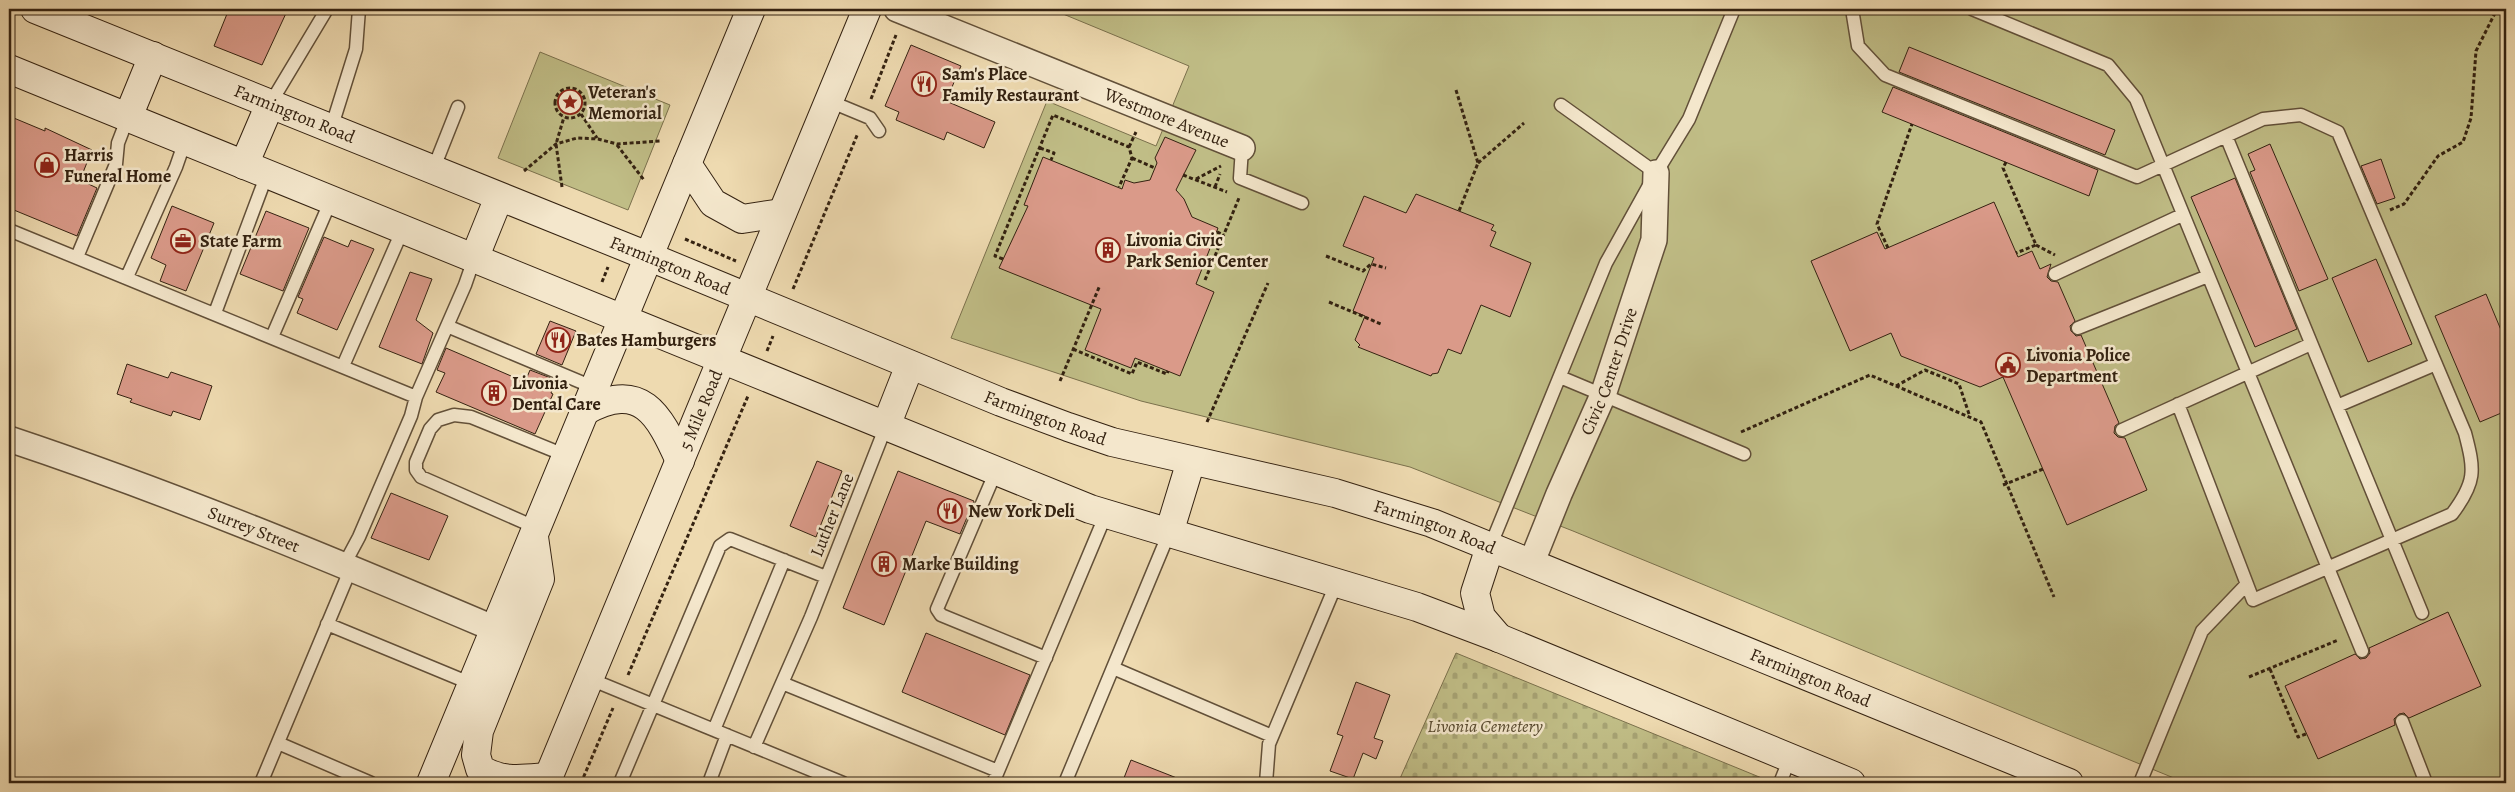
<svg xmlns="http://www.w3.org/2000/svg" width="2515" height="792" font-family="Alegreya,serif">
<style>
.cemetery{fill:url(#cemetery-stones);stroke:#7a704c}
.green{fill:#c0bd86;stroke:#7a704c}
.building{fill:#da9a89;stroke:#342211}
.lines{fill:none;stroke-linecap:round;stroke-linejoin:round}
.lane-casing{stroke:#625039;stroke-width:15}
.street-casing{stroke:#625039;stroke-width:28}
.secondary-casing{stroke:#342211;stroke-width:30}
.path{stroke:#342211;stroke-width:3;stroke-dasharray:4 2.5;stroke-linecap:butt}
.lane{stroke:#f4e7cc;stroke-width:12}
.street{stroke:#f4e7cc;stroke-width:25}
.secondary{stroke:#f4e7cc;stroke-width:28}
.labels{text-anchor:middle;stroke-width:5;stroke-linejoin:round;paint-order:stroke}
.poi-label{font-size:18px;font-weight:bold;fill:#342211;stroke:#f4e7cc;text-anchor:start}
.street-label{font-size:18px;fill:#342211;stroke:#f4e7cc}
.park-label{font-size:18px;font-style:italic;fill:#57492e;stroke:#f4e7cc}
</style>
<defs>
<pattern id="cemetery-stones" width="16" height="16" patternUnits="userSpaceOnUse" patternTransform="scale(1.25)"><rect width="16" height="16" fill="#c0bd86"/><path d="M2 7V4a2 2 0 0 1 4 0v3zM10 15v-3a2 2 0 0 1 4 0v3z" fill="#a6a273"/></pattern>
</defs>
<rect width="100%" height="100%" fill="#eedab0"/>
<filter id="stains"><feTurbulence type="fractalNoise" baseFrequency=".004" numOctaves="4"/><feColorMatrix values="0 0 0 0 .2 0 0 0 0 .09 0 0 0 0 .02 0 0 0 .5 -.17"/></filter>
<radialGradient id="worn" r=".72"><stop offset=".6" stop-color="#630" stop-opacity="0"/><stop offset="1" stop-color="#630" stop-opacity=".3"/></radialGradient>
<path class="cemetery" d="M1456,653l318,130h-376z"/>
<path class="green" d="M1051,9h1455v774h-320l-613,-252 -163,-64 -269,-66 -190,-63 96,-237 109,45 33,-80z
M540,52l130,53 -42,105 -130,-52z"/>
<path class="building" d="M229,9h59l-26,56 -48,-19z
M911,45l50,21 -15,35 49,21 -11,26 -37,-16 -3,8 -48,-20 3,-8 -14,-6z
M1909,47l206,83 -10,25 -206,-83z
M1893,87l205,83 -9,26 -207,-84z
M9,116l36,15v-3l47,22 -12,30 17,8 -20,48 -68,-28z
M1165,137l31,13 -20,40 8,9 8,18 26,11 -22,56 18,8 -34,84 -45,-18 -4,10 -46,-18 16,-41 -102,-41 29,-62 -4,-1 19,-48 79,32 3,-9 9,3 16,-3 7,-17 -2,-5z
M2270,144l58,135 -29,12 -49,-119 5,-2 -7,-16z
M2381,159l14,39 -18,6 -16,-38z
M2235,178l62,151 -42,18 -64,-150z
M1416,194l78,31 -3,5 5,2 -6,14 41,17 -21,54 -29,-12 -20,49 -13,-5 -10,24 -6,1 -1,2 -73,-29 2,-2 -5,-5 10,-24 -12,-5 21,-53 -31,-12 21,-50 42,17z
M1994,202l24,55 14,-6 8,18 11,-5 -4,13 4,4 7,1 17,39 -5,5 1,5 5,5 5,-1 38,88 -4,3 -1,7 4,4 7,1 22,52 -80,35 -64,-148 -23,10 -79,-31 -10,-23 -41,18 -39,-90 66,-29 8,17z
M172,206l42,17 -28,68 -26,-10 6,-16 -15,-7z
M266,211l43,17 -26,63 -43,-17z
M324,237l24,10 3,-7 23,9 -37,81 -40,-17 6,-14 -5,-2z
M2376,259l36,85 -44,18 -36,-84z
M410,272l22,7 -16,41 17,13 -11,31 -43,-17z
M2486,294l20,48v69l-26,11 -45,-106z
M550,321l26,10 -14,34 -26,-11z
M446,348l79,34 5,-12 26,10 -5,13 2,1 -18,40 -99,-42 9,-19 -8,-3z
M127,364l41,14 3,-6 41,14 -12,34 -27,-9 -2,5 -41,-14 2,-3 -15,-5z
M817,461l25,10 -26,66 -26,-11z
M898,471l76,30 -14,33 -34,-13 -42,104 -41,-17z
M391,493l57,23 -19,44 -58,-22z
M2448,612l33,74 -72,32 -5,-5 -5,1 -5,5 1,6 -77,34 -33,-73 70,-32 5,5 6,-1 4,-5 -1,-5z
M926,633l104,42 -25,60 -103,-43z
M1356,682l34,13 -16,43 9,3 -7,18 -13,-6 -10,26 -23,-8 13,-35 -6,-2z
M1131,760l56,22v1h-65z"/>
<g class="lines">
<defs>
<path id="lane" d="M1852,9l6,37 27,29 252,102 126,-58 38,-4 37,17 127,301c10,38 11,49 -13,81l-199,86 -75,-196
M1972,9l136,56 28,34 226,552
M829,101l41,17 9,13
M270,104l57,-95
M1561,105l95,68
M331,129l25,-80 3,-40
M2226,136l196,477
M1242,148l-2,30 62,25
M433,170l25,-63
M9,230l407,167
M77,257l39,-93 2,-21 10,-26
M2055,274l127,-59
M127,277l49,-110 9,-26
M215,313l52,-139
M447,326l148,62
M2078,328l130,-52
M272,337l59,-137
M343,366l60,-137
M1560,377l184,77
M2337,406l99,-42
M2122,430l189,-86
M996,471l-59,138 4,6 105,43
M537,528l-116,-51 -5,-7v-8l14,-33 8,-9 16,-5 17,2 96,39
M1490,547l116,-284 50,-90 33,-54 45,-110
M344,565l15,-28 52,-121 5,-19 49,-112 9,-26
M327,624l145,60
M1113,668l159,68
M590,679l253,104
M782,683l216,88
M2402,721l24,62
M714,730l70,-170
M278,743l93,40
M754,747l57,-130 75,-191
M261,783l90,-215
M620,783l100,-237 10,-7 96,38
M709,783l18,-48
M993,783l113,-269
M1065,783l104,-250
M1266,783l3,-39 68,-162
M1780,783l10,-25
M2140,783l62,-152 45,-47"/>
<g id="street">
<path id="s1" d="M897,9l345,139"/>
<path id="s2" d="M9,439c165,55 326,122 486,190"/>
<path id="s3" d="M1531,564l28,-70 44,-99 51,-155 2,-67"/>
</g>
<g id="secondary">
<path id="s4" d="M35,9l615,248 351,145 67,25 44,15 223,51 97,30 637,260"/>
<path d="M9,69l1081,440 327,98 82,31 352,145"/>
<path d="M128,117l25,-61"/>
<path d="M687,164l26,39 29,16 40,-6"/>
<path d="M244,165l26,-61"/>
<path d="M474,259l25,-62"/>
<path d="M585,411c56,-31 74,3 95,50"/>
<path d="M886,426l24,-61"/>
<path d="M1169,533l22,-72"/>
<path d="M534,537l6,42 -61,152 -3,24 4,14c23,14 42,10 68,8"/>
<path d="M1490,547l-15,46 6,24 18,21"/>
<path d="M431,783l320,-774"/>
<path id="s5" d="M546,783l321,-774"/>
</g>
</defs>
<use href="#lane" class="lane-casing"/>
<use href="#street" class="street-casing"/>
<use href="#secondary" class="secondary-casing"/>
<path class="path" d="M555 103a15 15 0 1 1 30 0a15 15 0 1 1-30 0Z
M1456,90l22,73 -19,48
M871,99l25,-64
M581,114l16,24
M617,145l27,35
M1129,147l7,-15
M1040,148l14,5 -3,7
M1132,158l23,10
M2006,162l-3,6 33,77 -20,8
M1478,163l46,-40
M524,171l32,-27 21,-6 21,1 19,5 43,-3
M1183,175l44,17
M1196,179l25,-13
M562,187l-6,-43 8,-27
M1215,187l5,-13
M2390,210l14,-6 34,-48 25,-14 8,-24 5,-67 21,-42
M1217,232l7,3
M685,239l51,22
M2036,245l19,10
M1888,248l-11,-24 35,-100
M1326,256l37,15 8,-7 15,4
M1003,259l-8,-3 58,-141 76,32 3,11 -13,29
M1205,280l34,-82
M602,282l6,-15
M793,289l65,-156
M1329,302l52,22
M1073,349l59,25 5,-12 30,12 1,-3
M767,351l6,-15
M1060,381l40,-96
M1896,386l29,-16 34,14 11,33
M1207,422l61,-139
M1741,432l129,-57 111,47 73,175
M2003,485l40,-16
M2270,669l28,68 8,-3
M628,675l120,-279
M2249,677l89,-37
M581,783l32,-75"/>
<use href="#lane" class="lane"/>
<use href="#street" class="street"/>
<use href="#secondary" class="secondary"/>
</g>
<defs>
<symbol id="restaurant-ring" viewBox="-11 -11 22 22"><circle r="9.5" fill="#f4e7cc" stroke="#8f2418" stroke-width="1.5"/><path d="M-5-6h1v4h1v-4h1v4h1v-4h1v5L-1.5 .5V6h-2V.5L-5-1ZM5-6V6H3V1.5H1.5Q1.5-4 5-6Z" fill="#8f2418"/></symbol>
<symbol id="sight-ring" viewBox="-11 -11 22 22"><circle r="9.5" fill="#f4e7cc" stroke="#8f2418" stroke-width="1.5"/><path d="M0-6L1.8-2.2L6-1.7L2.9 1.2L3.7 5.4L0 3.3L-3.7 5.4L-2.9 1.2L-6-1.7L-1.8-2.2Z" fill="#8f2418"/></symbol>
<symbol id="shop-ring" viewBox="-11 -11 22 22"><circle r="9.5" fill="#f4e7cc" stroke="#8f2418" stroke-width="1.5"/><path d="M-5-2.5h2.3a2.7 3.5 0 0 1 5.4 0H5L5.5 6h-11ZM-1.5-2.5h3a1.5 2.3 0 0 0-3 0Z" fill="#8f2418"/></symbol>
<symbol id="office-ring" viewBox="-11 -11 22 22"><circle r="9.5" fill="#f4e7cc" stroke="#8f2418" stroke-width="1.5"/><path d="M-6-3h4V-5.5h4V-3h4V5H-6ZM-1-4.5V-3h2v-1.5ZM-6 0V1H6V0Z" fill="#8f2418"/></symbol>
<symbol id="building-ring" viewBox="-11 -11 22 22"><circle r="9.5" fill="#f4e7cc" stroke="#8f2418" stroke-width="1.5"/><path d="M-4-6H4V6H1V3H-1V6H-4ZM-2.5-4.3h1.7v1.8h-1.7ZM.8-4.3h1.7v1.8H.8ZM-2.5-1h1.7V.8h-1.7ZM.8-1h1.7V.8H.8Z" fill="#8f2418"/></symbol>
<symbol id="civic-ring" viewBox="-11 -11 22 22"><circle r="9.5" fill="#f4e7cc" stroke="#8f2418" stroke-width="1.5"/><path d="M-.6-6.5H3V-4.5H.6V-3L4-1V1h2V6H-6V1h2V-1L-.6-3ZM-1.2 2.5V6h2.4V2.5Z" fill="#8f2418"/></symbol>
</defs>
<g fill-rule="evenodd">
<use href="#restaurant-ring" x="910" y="70" width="28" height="28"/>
<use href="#sight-ring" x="556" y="88" width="28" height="28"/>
<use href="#shop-ring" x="33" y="151" width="28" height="28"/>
<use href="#office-ring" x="169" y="227" width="28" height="28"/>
<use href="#building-ring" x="1094" y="236" width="28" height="28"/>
<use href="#restaurant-ring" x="544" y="326" width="28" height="28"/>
<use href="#civic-ring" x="1994" y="351" width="28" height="28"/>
<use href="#building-ring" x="480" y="379" width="28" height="28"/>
<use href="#restaurant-ring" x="936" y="497" width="28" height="28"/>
<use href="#building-ring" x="870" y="550" width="28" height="28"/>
</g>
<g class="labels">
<g class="poi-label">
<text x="942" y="80">Sam's Place<tspan x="942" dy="21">Family Restaurant</tspan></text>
<text x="588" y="98">Veteran's<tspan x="588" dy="21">Memorial</tspan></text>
<text x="64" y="161">Harris<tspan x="64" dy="21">Funeral Home</tspan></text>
<text x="1126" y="246">Livonia Civic<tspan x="1126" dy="21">Park Senior Center</tspan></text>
<text x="200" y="247">State Farm</text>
<text x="576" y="346">Bates Hamburgers</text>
<text x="2026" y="361">Livonia Police<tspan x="2026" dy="21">Department</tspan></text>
<text x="512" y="389">Livonia<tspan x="512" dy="21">Dental Care</tspan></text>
<text x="968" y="517">New York Deli</text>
<text x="902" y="570">Marke Building</text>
</g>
<g class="street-label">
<text dy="6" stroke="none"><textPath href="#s4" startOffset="280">Farmington Road</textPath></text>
<text dy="6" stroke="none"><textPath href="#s1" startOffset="291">Westmore Avenue</textPath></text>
<text dy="6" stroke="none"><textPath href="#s4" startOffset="685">Farmington Road</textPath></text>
<text dy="6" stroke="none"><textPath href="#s3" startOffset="208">Civic Center Drive</textPath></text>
<text dy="6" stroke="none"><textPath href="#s5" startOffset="404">5 Mile Road</textPath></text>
<text dy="6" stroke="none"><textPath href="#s4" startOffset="1090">Farmington Road</textPath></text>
<text transform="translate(832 515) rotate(-68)" y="6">Luther Lane</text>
<text dy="6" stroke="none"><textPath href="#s4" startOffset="1495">Farmington Road</textPath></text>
<text dy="6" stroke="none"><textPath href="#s2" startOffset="261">Surrey Street</textPath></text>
<text dy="6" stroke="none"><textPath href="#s4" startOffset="1900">Farmington Road</textPath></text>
</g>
<g class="park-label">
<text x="1485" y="732">Livonia Cemetery</text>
</g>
</g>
<rect width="2515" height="792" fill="none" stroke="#eedab0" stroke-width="30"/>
<rect x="10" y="10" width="2495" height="772" fill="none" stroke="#342211" stroke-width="2.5"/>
<rect x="15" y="15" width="2485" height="762" fill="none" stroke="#342211"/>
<rect width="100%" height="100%" filter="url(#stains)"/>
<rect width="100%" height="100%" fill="url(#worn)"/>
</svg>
